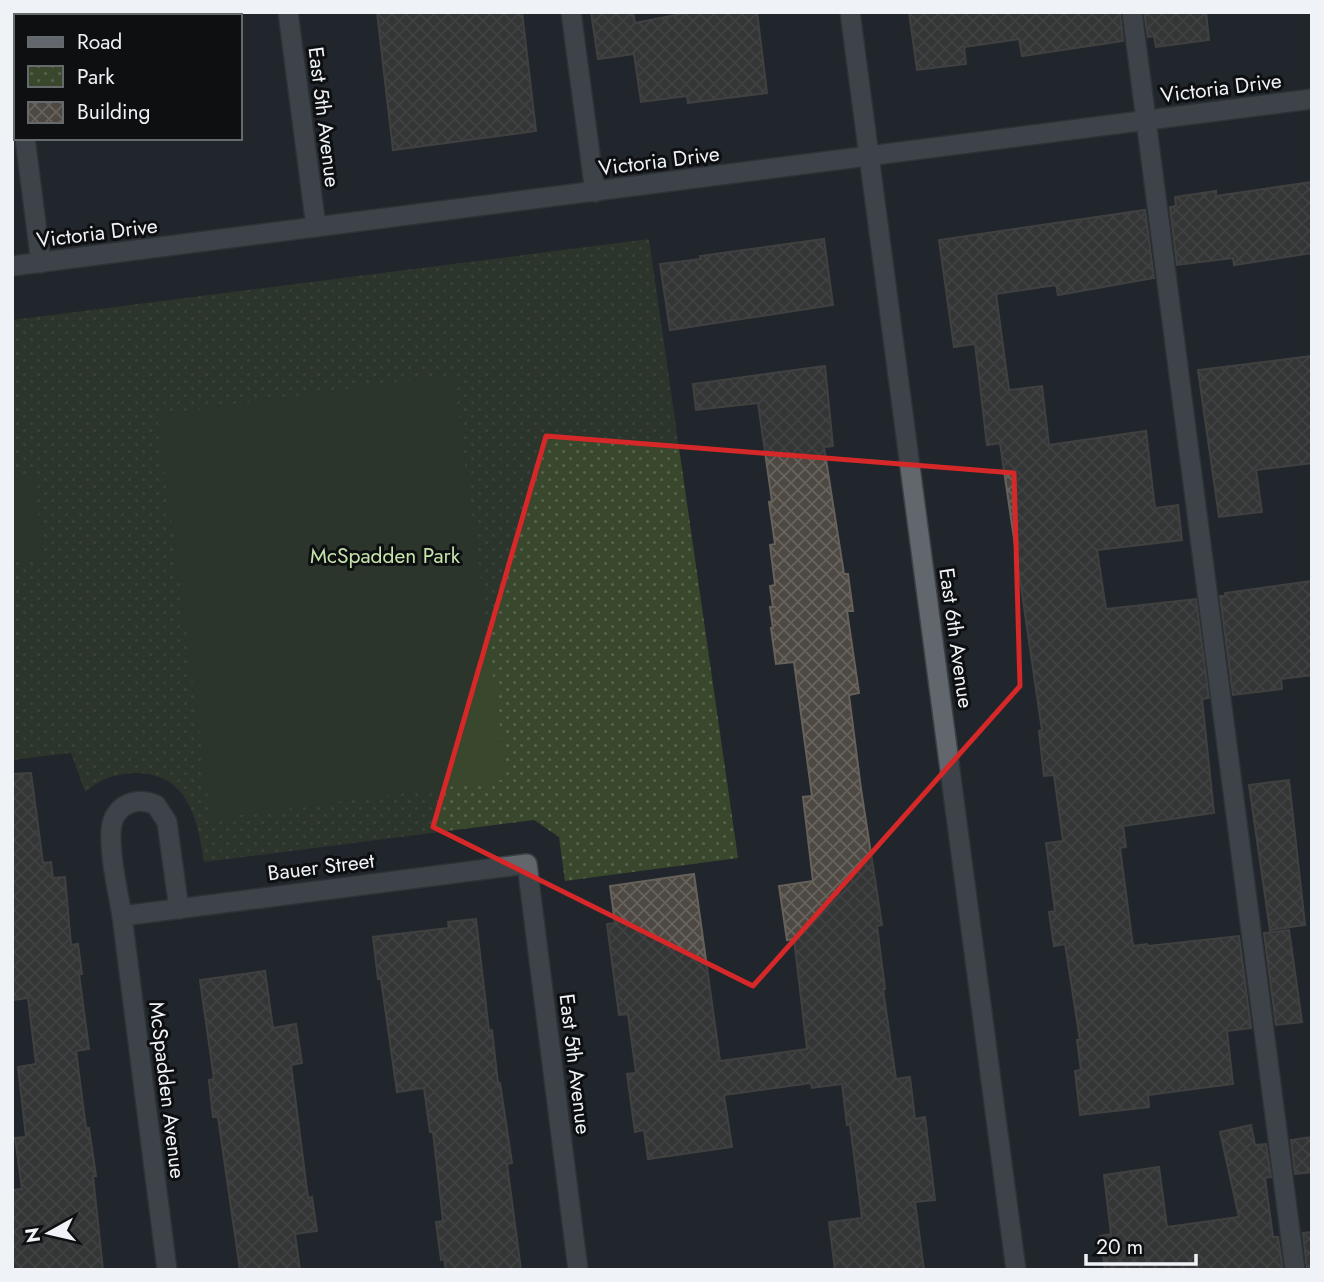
<svg xmlns="http://www.w3.org/2000/svg" width="1324" height="1282" font-family="Jost,sans-serif">
<style>
.park{fill:url(#park-dots)}
.garden{fill:#39472c}
.building{fill:url(#building-cross-hatch);stroke:#66615a;stroke-width:2}
.lines{fill:none;stroke-linecap:round;stroke-linejoin:round}
.service-casing{stroke:#3d4146;stroke-width:22}
.minor-casing{stroke:#3d4146;stroke-width:22}
.tertiary-casing{stroke:#3d4146;stroke-width:22}
.service{stroke:#62676e;stroke-width:19}
.minor{stroke:#62676e;stroke-width:19}
.tertiary{stroke:#62676e;stroke-width:19}
.marked{fill:none;stroke:#d62828;stroke-width:5;stroke-linejoin:round}
.labels{text-anchor:middle;stroke-width:6;stroke-linejoin:round;paint-order:stroke}
.street-label{font-size:21px;fill:#eff2f6;stroke:#0d0f11}
.park-label{font-size:21px;fill:#c5e3ab;stroke:#0d0f11}
</style>
<defs>
<pattern id="park-dots" width="8" height="8" patternUnits="userSpaceOnUse" patternTransform="scale(1.75)"><rect width="8" height="8" fill="#39472c"/><path d="M2 2h.1M6 6h.1" fill="none" stroke="#56624b" stroke-width="1.8" stroke-linecap="round"/></pattern>
<pattern id="building-cross-hatch" width="8" height="8" patternUnits="userSpaceOnUse" patternTransform="scale(1.75)"><rect width="8" height="8" fill="#4d4842"/><path d="M0 0l8 8M0 8l8-8" fill="none" stroke="#67635e"/></pattern>
</defs>
<rect width="100%" height="100%" fill="#21262c"/>
<path class="park" d="M649,239l89,619 -173,23 -6,-44 -25,-17 -330,42c-6,-43 -16,-89 -69,-89 -20,1 -35,6 -50,19l-14,-39 -59,7v-440z"/>
<path class="garden" d="M453,375l54,404 -296,40 -54,-404z
M33,475l12,82 -33,4v-83z"/>
<path class="building" d="M377,12h145l14,119 -143,19z
M591,12h42l2,11 56,-11h66l10,81 -79,10 -1,-7 -46,6 -7,-48 -36,5z
M909,12h211l3,29 -101,15 -3,-17 -55,8 2,17 -49,6z
M1144,12h62l3,28 -53,7 -2,-11 -6,1z
M1312,182v71l-78,12 -1,-7 -56,7 -7,-58 6,-1 -1,-9 41,-6v5z
M1145,210l9,68 -96,17 -2,-10 -60,9 13,96 33,-4 7,59 97,-14 9,77 23,-3 4,35 -85,10 9,59 90,-10 13,99 -7,1 12,114 -91,13 3,21 -6,1 13,98 14,-2 1,2 91,-10 12,92 -24,3 6,53 -85,11 1,12 -69,8 -5,-44 6,-1 -4,-30h3l-15,-96 -11,2 -5,-34 6,-1 -9,-68 17,-2 -9,-66 -10,1 -5,-45 3,-1 -42,-287 -13,2 -12,-101 -21,3 -15,-107z
M824,239l9,66 -163,25 -10,-66 41,-5 -1,-3z
M1312,356v107l-56,7 6,42 -43,5 -21,-147z
M825,366l8,80 -9,1 20,127h4l5,37h-6l12,82 -10,2 12,94 21,136 -5,1 8,63h-2l13,90 14,-2 5,42 10,-2 10,83 -20,2 9,68h-89l-6,-48 33,-4 -12,-94 -3,1 -5,-41 -30,4 -1,-5 -87,12 8,52 -84,12 -4,-29 -9,2 -8,-58 9,-1 -8,-59 -9,1 -12,-91 8,-1 -5,-37 84,-12 26,187 87,-12 -13,-110 -7,1 -8,-54 34,-5 -10,-84 9,-1 -18,-134 -18,2 -5,-36h2l-3,-21h3l-3,-21 5,-1 -5,-40 5,-1 -6,-42 3,-1 -14,-98 -62,7 -3,-26z
M1312,581v94l-31,4 1,10 -49,6 -13,-99h5v-3z
M31,773l12,90 8,-1 2,16 12,-1 6,68 7,-1 4,30h-3l10,75 -13,2 10,77h3l7,48h-3l10,94h-91v-80l10,-1 -7,-51 11,-1 -8,-70 18,-3 -8,-66 -16,2v-226z
M1289,780l16,145 -35,5 -21,-145z
M476,919l13,112 3,-1 6,53h2l12,80 -5,1 14,106h-75l-2,-11 -3,1 -5,-38 7,-1 -10,-89h-3l-6,-44 -27,4 -16,-113h-3l-5,-42 76,-9 -1,-6z
M1289,930l13,92 -26,3 -12,-92z
M265,971l8,57 23,-4 6,39 -11,2 17,133 4,-1 5,34 -22,3 5,36h-60l-22,-153h-5l-4,-37 5,-1 -14,-99z
M1251,1125l4,20 11,-1 5,33 -6,1 8,59h5l5,33h-178l-5,-34 11,-2 -7,-59 55,-8 8,60 72,-10 -19,-85z
M1312,1137v35l-17,2 -4,-34z
M1312,1232v38h-5l-4,-37z"/>
<g class="lines">
<defs>
<path id="service" d="M571,12l24,180
M1132,12l163,1258
M12,40l4,27
M25,138l16,125
M122,916c-4,-25 -12,-57 -11,-83 0,-26 23,-38 45,-28l11,17 12,87"/>
<path id="minor" d="M288,12l28,215
M850,12l166,1258
M167,1270l-45,-354 405,-52 51,406"/>
<path id="tertiary" d="M12,266l1300,-167"/>
</defs>
<use href="#service" class="service-casing"/>
<use href="#minor" class="minor-casing"/>
<use href="#tertiary" class="tertiary-casing"/>
<use href="#service" class="service"/>
<use href="#minor" class="minor"/>
<use href="#tertiary" class="tertiary"/>
</g>
<path d="M0 0H1324V1282H0ZM546,436l468,37 6,213 -267,300 -320,-159z" fill="#21262c" fill-opacity=".55" fill-rule="evenodd"/>
<path class="marked" d="M546,436l468,37 6,213 -267,300 -320,-159z"/>
<g class="labels">
<g class="street-label">
<text transform="translate(1221 88) rotate(-7)" y="7">Victoria Drive</text>
<text transform="translate(324 117) rotate(83)" y="7">East 5th Avenue</text>
<text transform="translate(659 161) rotate(-7)" y="7">Victoria Drive</text>
<text transform="translate(97 233) rotate(-7)" y="7">Victoria Drive</text>
<text transform="translate(956 638) rotate(82)" y="7">East 6th Avenue</text>
<text transform="translate(321 867) rotate(-7)" y="7">Bauer Street</text>
<text transform="translate(575 1064) rotate(83)" y="7">East 5th Avenue</text>
<text transform="translate(167 1090) rotate(83)" y="7">McSpadden Avenue</text>
</g>
<g class="park-label">
<text x="385" y="563">McSpadden Park</text>
</g>
</g>
<rect width="1324" height="1282" fill="none" stroke="#eff2f6" stroke-width="28"/>
<rect x="14" y="14" width="228" height="126" fill="#0d0f11" stroke="#676a6d" stroke-width="2"/>
<rect x="28" y="37" width="35" height="10" fill="#62676e" stroke="#676a6d" stroke-width="2"/>
<text x="77" y="49" font-size="21" fill="#eff2f6">Road</text>
<rect x="28" y="66" width="35" height="21" fill="url(#park-dots)" stroke="#676a6d" stroke-width="2"/>
<text x="77" y="84" font-size="21" fill="#eff2f6">Park</text>
<rect x="28" y="102" width="35" height="21" fill="url(#building-cross-hatch)" stroke="#676a6d" stroke-width="2"/>
<text x="77" y="119" font-size="21" fill="#eff2f6">Building</text>
<g transform="translate(49 1233) rotate(262)" stroke="#0d0f11" stroke-width="5" paint-order="stroke">
<path d="M0-5L12 26L0 18L-12 26Z" fill="#eff2f6"/>
<text y="-10" font-size="19" font-weight="bold" text-anchor="middle" fill="#eff2f6">N</text>
</g>
<path d="M1086 1254v10h110v-10" fill="none" stroke="#eff2f6" stroke-width="3.5"/>
<text x="1096" y="1254" font-size="21" fill="#eff2f6" stroke="#0d0f11" stroke-width="5" paint-order="stroke">20 m</text>
</svg>
